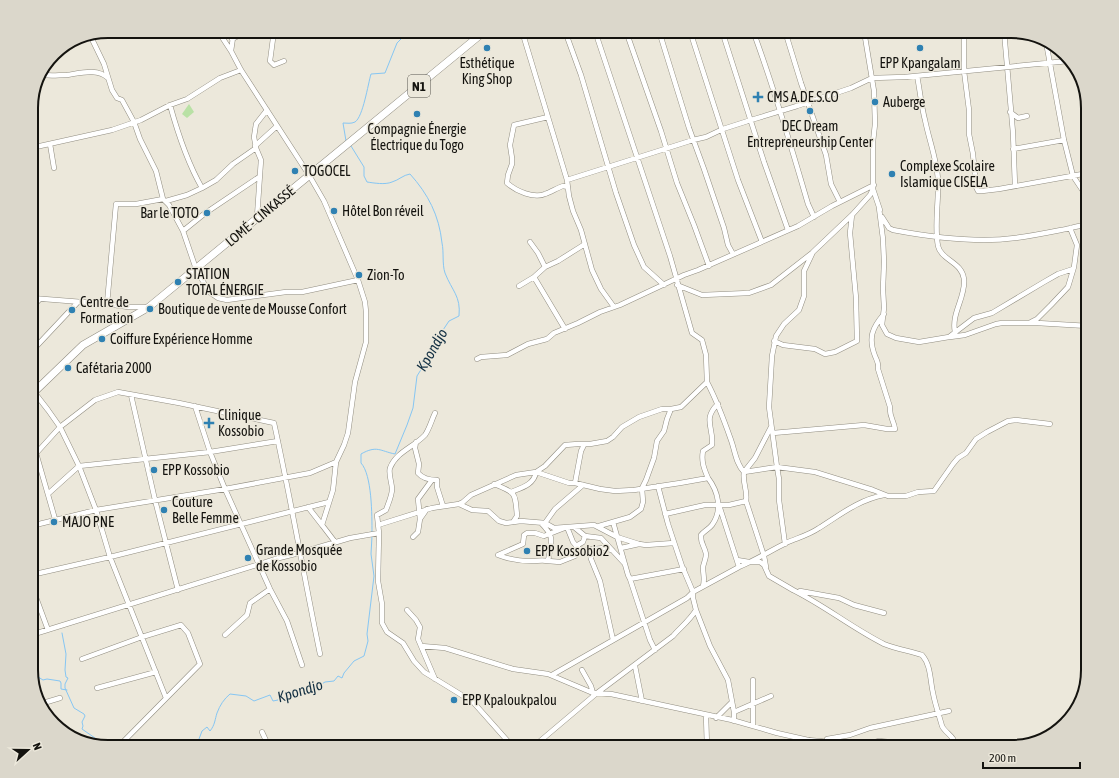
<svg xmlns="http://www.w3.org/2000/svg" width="1119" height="778" font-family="'Asap Condensed',sans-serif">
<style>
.green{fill:#b9e1a5}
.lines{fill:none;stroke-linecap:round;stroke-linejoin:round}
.stream{stroke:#86c6f3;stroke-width:1}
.minor-casing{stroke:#918d81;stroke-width:5.5}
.highway-casing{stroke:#918d81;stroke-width:8}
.minor{stroke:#fff;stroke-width:4.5}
.highway{stroke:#fff;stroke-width:7}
.poi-dot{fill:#2f81b2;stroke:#ece8db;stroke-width:1.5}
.labels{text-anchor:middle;stroke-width:3;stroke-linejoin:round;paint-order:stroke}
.shield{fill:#ece8db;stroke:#55534c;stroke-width:1}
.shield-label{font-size:13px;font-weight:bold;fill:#14130f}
.poi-label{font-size:14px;fill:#14130f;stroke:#ece8db;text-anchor:start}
.street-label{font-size:14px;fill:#14130f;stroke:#ece8db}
.water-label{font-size:15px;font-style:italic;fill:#112e41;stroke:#ece8db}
.rim{fill:none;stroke:#14130f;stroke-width:2}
</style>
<rect width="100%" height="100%" fill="#ece8db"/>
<path class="green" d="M189,104l5,8 -7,6 -5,-4z"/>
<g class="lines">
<path class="stream" d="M346,141l-3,-18c4,0 8,1 12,-1 8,-5 13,-38 16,-48l14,-1 12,-30 12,-12
M351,146l13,21v9l3,6c7,1 18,3 25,0 7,-2 11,-7 18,-8 18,20 29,41 32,69 2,9 0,21 3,30 7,18 16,23 14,43l-10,5 -6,9 -3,9 -23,37 -4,32 -6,17 -12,29c-15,-3 -18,-9 -34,0v9c11,12 11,52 11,70
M62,633l4,21 -1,16 1,7 2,1 -3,6v4l9,20 10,6 1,2 -3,6 1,4 -1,3 23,16 6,2
M31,668l6,3 -2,4 8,5 4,-1 13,2 1,2v6l6,1
M196,747l6,-16 5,-4 3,4c5,-6 5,-12 7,-18 3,-8 7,-14 13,-19l16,2 8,5 16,-6 3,6 5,-1 3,-5 5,-3 1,1 12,-3 4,1 9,-1 13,-8 9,-1 4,-5 4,2 2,-5 10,-12 10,-5 4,-15 -1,-7 7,-58 -3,-22 1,-18"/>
<defs>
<path id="minor" d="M218,31l13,20 10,19 68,105 15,26 34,79 7,22 1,10v30l-11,40 -7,51 -4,12 -8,17 -3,28 -11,35 13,17
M274,31l-4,30 4,4 10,-4
M522,31l45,149 2,16 4,15 8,19 11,40 9,19 13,18
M565,31l16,44 35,118 18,52 10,22 20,18
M626,31l35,100 16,52 17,42 15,41
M659,31l30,97 15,41 20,59 4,17 5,9
M690,31l48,149 24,62
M722,31l42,131 24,68
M753,31c21,56 38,115 55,173l6,13
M785,31l16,52 25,72 5,29 9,18
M964,31v40l5,39v24l4,20 3,33 2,4h4l17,-2 89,-16
M1004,31l9,102 2,53
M90,35l14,29 8,26 5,8 5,2 12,22 6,17 16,32 7,28 6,6 14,26 13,38 13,23 9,6 9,2 59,-8h16l56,-12
M232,39l16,-8
M1046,42l18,98 9,36 12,18 1,7 -3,16 1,24 4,7
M231,51l3,-20
M44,75c8,1 15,0 23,0 14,-2 30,-7 41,3
M917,76c3,14 4,29 8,44 4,20 12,40 13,60 1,21 -4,45 0,66 3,14 24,16 26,33 2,18 -13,34 -9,53
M1010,112l8,6 9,-2
M548,117l-34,8 -4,20 2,13v6l-4,11 -1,8c9,8 27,16 38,11 6,-2 12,-6 18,-8l5,1
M50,144l4,24
M255,146l22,-20
M31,148l81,-18 29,-10 29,-15 17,-6 33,-21 21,-8
M1013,149l51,-9
M567,180l126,-40 13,-3 17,-8 28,-9 46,-14 54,-18 21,-10 33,-1 163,-16
M202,188l14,-8 17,-16 23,-16
M873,189l7,21
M166,201l21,-6 15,-7c-15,-26 -24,-54 -32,-83
M879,208l4,31 1,23 -1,27 1,19 -2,17 5,9 9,4 23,4 30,-5 25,-19 18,-5 52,-31 14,-8 15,-5
M257,217l4,-57 -5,-12 -2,-11 2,-13 11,-14
M882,217l7,11 4,2c37,7 85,13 122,8 16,-2 31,-5 46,-8 9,-1 17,-5 27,-5
M183,231l21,-17 55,-37
M530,242l8,11 7,14
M534,277l31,52
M677,285l25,10 47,-2 22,-8 41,-32
M519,286l15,-9 11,-10 13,-6 27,-17
M31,298l76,6 21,3h19
M107,304l9,-100h20l27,-5
M31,308l9,-9
M1031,322l6,-3 14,-14 17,-18 6,-20 3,-22 -7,-17
M950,337l15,-2 31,-11 6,-1h35l51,3
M774,341l9,4 32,4 10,5 10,-2 22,-11 -1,-43 -6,-65 2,-18
M31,352l47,-50
M477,359l4,-2 26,-2 21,-11 19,-5 7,-6 24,-10 22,-11 20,-7 64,-30 14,-5 100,-44 34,-20 42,-21
M707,382c10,19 17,38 24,58 4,11 5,24 13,32l11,-14 16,-31
M34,392l14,18 12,17 19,39 17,44 14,47 56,141
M131,395l24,105 23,90
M195,406l15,46 15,37 45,100 17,32 15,44
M773,433l91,-8 23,4h8c-1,-8 -6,-13 -5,-22l-12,-38c1,-6 -1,-8 -3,-13 -7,-18 -3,-28 9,-42
M416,442l-1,6 4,16 -1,9c5,6 12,7 19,7v7l6,19
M36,453l19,66
M31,459l29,-32 35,-27 23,-8 61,11 95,20c17,77 30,154 46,231
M708,478c-4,-9 -7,-17 -5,-27l9,-6c2,-17 -10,-26 6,-41
M575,483l6,-32 3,-6
M494,484c23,9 21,9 23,32l-4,6
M511,492c10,-4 23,-7 25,-20l9,-6 20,-21 13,-1h12l17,-3 6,-4 9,-10 17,-10 23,-8h9l10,-2 26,-25 -1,-27 -4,-15 -10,-7 -22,-77 -75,-225
M49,493l30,-27 131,-14 68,-11
M746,501l18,55 2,11
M459,504l13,6 16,1 11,10 7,2 15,-2 24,2 9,5 40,-3 23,12 22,7 7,1 28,-2
M308,507l14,18
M665,514l40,-9h14
M420,519l-2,-20 14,-19
M613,522l15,53 2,4 54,-10
M545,523l10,-14 28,-24
M378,525l54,-17 27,-4 4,-2 8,-7 45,-20 20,-3 33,11h6l25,6 15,2 19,-1 46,-7 28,-5c10,13 15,32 4,47 -3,4 -8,6 -11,10 -1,8 4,12 5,19 0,5 -2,8 -3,13 0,7 2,12 0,19
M31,526l65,-16 129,-21 85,-16 26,-11
M599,526l31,-9 11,-8 2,-7 -1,-14 4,-8 8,-22 3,-17 7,-10 3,-12 4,-10
M574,527l11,9 16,2 23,25
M379,533l-1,48 4,23v19l5,9 16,11 11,18 10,11 49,30 40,45
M413,537l5,-5 2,-13 7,-10
M785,544l-6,-44v-21l-2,-12 38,5 58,18 15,6h18l12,-4 16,-1 19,-27 5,-6 8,-5 10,-14 11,-7 21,-11 8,-1 34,4
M621,548l18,-4
M589,549l2,10 9,22 13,59
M498,555l25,-11 1,-9 3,-2h8l9,3 23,-9 6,15 6,7 5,1 20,-2 8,2
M498,555c10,4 23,6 34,6 6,0 10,-1 16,0 3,-19 8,-23 -7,-38
M737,560l12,2h11l4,3 5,11 24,14
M548,561l12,1 15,-6 3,-6 -2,-4 7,-4 2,-6
M739,567c17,-7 31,-16 47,-24 11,-5 23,-8 33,-15 21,-13 39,-28 65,-33
M31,575l79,-18 219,-55
M630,579l20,61 5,10
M31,584l17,46
M791,589c33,16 61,39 93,55 12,5 26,7 38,11 9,10 8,25 11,38 2,11 6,22 9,33 3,7 14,11 13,20
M800,591l39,7 15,7 30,8
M407,610l9,10 4,7 -2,12 17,40
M696,610l14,36 18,34 6,32v9
M31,635l248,-77 20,-5 51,-15 29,-5 -2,-18 9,-5c2,-6 6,-14 6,-21 0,-6 -4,-16 -2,-21 6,-16 24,-21 35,-33 4,-5 7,-16 10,-22
M225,635l22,-20 3,-12 20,-14
M421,646l24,2 68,21 35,5 45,19 18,1 121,26 45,13 31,7 55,5 16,-4 43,4 42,2
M82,659l60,-22 39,-12 7,8 12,31 -82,83
M635,666l7,35
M582,670l9,16 2,7
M552,675l135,-77 6,-6 -11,-26 -14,-42 -10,-38
M97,688l59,-16
M40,704l20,-6
M734,712l37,-16
M706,715l1,32
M716,718l16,-16
M753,726v-46
M262,732l7,15
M827,739l23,-4 20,-7 79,-17
M806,741l2,6
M533,747l64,-54 76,-57c7,-8 17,-16 23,-26l-3,-12v-6l46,-25 -20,-62h10l17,-4c2,-10 -4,-19 -2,-29l33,-5 -8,-60 3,-51 4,-20 8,-12 15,-14 5,-14v-25l9,-19 39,-37 18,-20 3,-6v-47l2,-18 -1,-33 -10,-60
M798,747l11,-7"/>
<path id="highway" d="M31,395l52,-50 66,-38 336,-276"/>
</defs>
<use href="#minor" class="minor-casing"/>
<use href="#highway" class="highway-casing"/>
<use href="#minor" class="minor"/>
<use href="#highway" class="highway"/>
</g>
<g class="poi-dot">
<circle cx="487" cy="48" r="4"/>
<circle cx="920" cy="48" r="4"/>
<path d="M756 91h4v4h4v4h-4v4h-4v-4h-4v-4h4z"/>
<circle cx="875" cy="102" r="4"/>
<circle cx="810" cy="111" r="4"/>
<circle cx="417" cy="114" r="4"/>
<circle cx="295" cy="171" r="4"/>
<circle cx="892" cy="174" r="4"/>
<circle cx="334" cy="211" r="4"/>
<circle cx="207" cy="213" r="4"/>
<circle cx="359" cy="275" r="4"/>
<circle cx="178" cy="282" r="4"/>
<circle cx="150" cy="309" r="4"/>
<circle cx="72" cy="310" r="4"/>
<circle cx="102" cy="339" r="4"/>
<circle cx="68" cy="368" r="4"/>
<path d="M207 417h4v4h4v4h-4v4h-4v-4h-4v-4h4z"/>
<circle cx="154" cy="470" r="4"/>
<circle cx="164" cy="510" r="4"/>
<circle cx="54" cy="522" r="4"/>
<circle cx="527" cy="551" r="4"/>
<circle cx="248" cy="558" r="4"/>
<circle cx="454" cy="700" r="4"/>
</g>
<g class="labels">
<rect class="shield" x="408" y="75" width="22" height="22" rx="3"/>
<g class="shield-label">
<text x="419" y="91">N1</text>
</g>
<g class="poi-label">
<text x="487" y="68" text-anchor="middle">Esthétique<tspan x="487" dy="16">King Shop</tspan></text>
<text x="920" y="68" text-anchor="middle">EPP Kpangalam</text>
<text x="767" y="102">CMS A.DE.S.CO</text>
<text x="883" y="107">Auberge</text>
<text x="810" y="131" text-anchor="middle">DEC Dream<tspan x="810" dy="16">Entrepreneurship Center</tspan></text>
<text x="417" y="134" text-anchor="middle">Compagnie Énergie<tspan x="417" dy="16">Électrique du Togo</tspan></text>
<text x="900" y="171">Complexe Scolaire<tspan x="900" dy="16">Islamique CISELA</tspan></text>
<text x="303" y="176">TOGOCEL</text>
<text x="342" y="216">Hôtel Bon réveil</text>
<text x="199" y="218" text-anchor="end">Bar le TOTO</text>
<text x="186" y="279">STATION<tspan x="186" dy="16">TOTAL ÉNERGIE</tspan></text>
<text x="367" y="280">Zion-To</text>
<text x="80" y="307">Centre de<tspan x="80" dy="16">Formation</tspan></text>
<text x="158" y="314">Boutique de vente de Mousse Confort</text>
<text x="110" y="344">Coiffure Expérience Homme</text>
<text x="76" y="373">Cafétaria 2000</text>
<text x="218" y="420">Clinique<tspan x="218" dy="16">Kossobio</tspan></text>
<text x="162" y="475">EPP Kossobio</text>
<text x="172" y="507">Couture<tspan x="172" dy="16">Belle Femme</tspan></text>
<text x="62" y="527">MAJO PNE</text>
<text x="256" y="555">Grande Mosquée<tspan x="256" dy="16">de Kossobio</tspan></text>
<text x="535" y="556">EPP Kossobio2</text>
<text x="462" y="705">EPP Kpaloukpalou</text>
</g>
<g class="street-label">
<text transform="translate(260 216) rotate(-40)" y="5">LOMÉ - CINKASSÉ</text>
</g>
<g class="water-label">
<text transform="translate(432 350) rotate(-60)" y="5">Kpondjo</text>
<text transform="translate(300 691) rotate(-17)" y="5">Kpondjo</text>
</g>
</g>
<path d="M0 0H1119V778H0ZM108 38H1011A70 70 0 0 1 1081 108V670A70 70 0 0 1 1011 740H108A70 70 0 0 1 38 670V108A70 70 0 0 1 108 38Z" fill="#dbd7cb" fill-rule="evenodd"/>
<path class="rim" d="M108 38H1011A70 70 0 0 1 1081 108V670A70 70 0 0 1 1011 740H108A70 70 0 0 1 38 670V108A70 70 0 0 1 108 38Z"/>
<g transform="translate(28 750) rotate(69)" stroke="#ece8db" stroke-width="3" paint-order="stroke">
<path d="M0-3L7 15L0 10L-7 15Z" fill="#14130f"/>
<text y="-6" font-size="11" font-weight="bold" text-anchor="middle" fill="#14130f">N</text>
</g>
<path d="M983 762v6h97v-6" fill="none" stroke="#14130f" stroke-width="2"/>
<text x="989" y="762" font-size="12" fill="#14130f" stroke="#ece8db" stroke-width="3" paint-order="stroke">200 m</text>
</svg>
